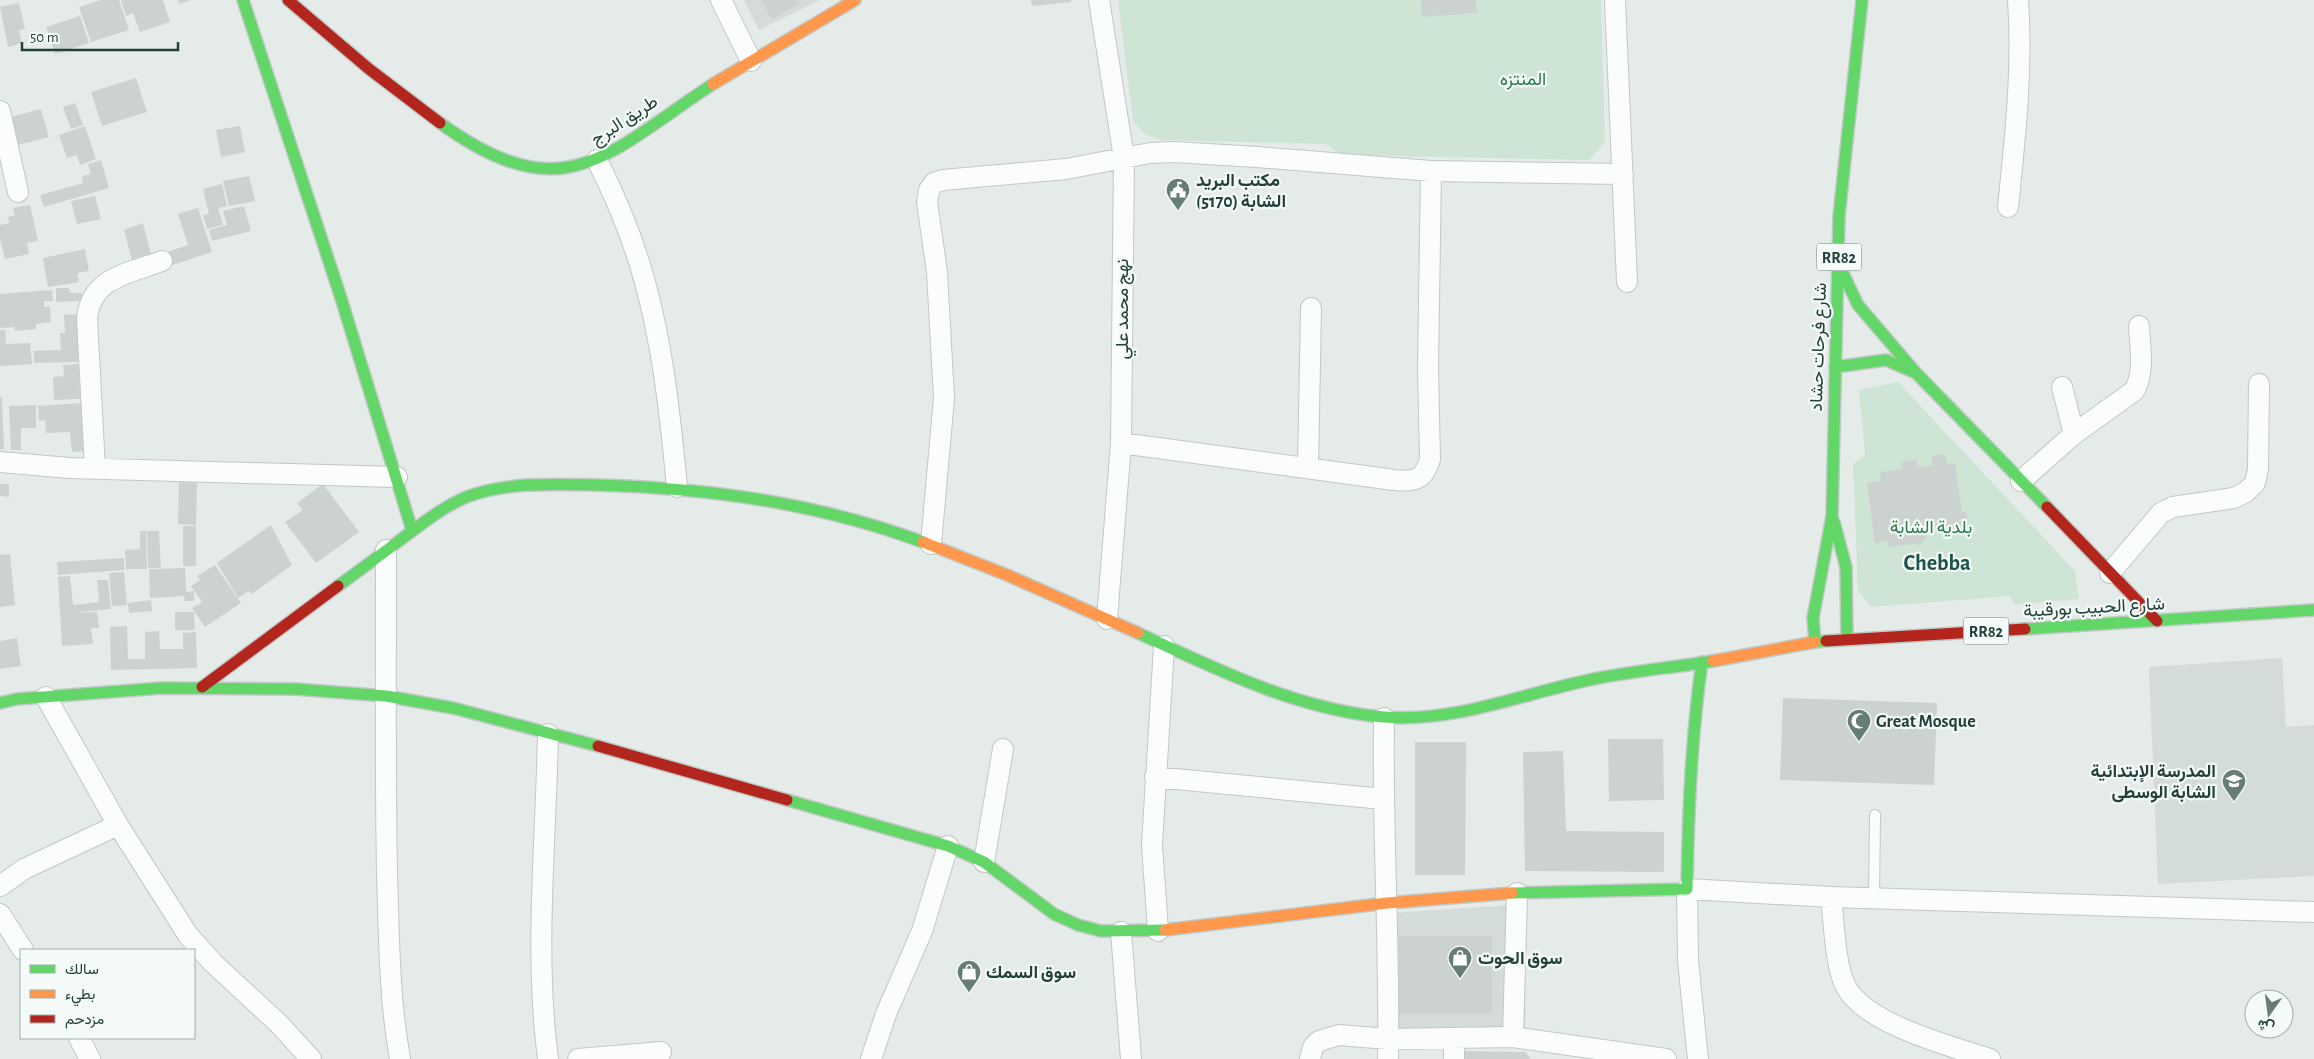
<svg xmlns="http://www.w3.org/2000/svg" width="2314" height="1059" font-family="'Alegreya Sans',Vazirmatn,sans-serif">
<style>
.built{fill:#d3dcd8}
.green{fill:#cee4d5}
.building{fill:#ccd2d0}
.lines{fill:none;stroke-linecap:round;stroke-linejoin:round}
.lane-casing{stroke:#c2c8c6;stroke-width:12}
.street-casing{stroke:#c2c8c6;stroke-width:22}
.fast-casing{stroke:#c1c9c6;stroke-width:14}
.slow-casing{stroke:#c1c9c6;stroke-width:14}
.jam-casing{stroke:#c1c9c6;stroke-width:14}
.lane{stroke:#fbfcfc;stroke-width:10}
.street{stroke:#fbfcfc;stroke-width:20}
.fast{stroke:#63d668;stroke-width:11}
.slow{stroke:#ff974d;stroke-width:11}
.jam{stroke:#b3261e;stroke-width:11}
.labels{text-anchor:middle;stroke-width:4.5;stroke-linejoin:round;paint-order:stroke}
.shield{fill:#f4faf7;stroke:#617872;stroke-width:1}
.shield-label{font-size:16px;font-weight:bold;fill:#224039}
.park-label{font-size:18px;fill:#2a794c;stroke:#f4faf7}
.street-label{font-size:18px;fill:#224039;stroke:#f4faf7}
.poi-label{font-size:18px;font-weight:bold;fill:#224039;stroke:#f4faf7;text-anchor:start}
.district-label{font-size:22px;font-weight:bold;fill:#1c5348;stroke:#f4faf7}
</style>
<rect width="100%" height="100%" fill="#e5ebe8"/>
<path class="built" d="M744,0h76l-61,30z
M2282,658l4,69 28,-2v151l-156,8 -9,-217z
M1526,904l-1,141 -130,2 -1,-134z"/>
<path class="green" d="M1118,0h483l4,142 -16,18 -248,-5 -14,-11 -165,-4 -18,-6 -11,-14z
M1898,382l177,189 4,28 -65,6 -4,-9 -139,11 -13,-16 -5,-127 12,-9 -6,-65z"/>
<path class="building" d="M101,0h18l10,30 -38,12 -12,-35z
M121,0h42l7,22 -30,10 -7,-19 -7,3z
M178,0h13l-12,4z
M761,0h35l2,4 -26,15z
M1031,0h40v2l-39,4z
M1421,0h55l1,13 -55,4z
M19,3l6,26 -6,1 3,13 -14,4 -8,-40z
M80,16l9,27 -34,11 -9,-27z
M136,78l11,34 -45,14 -11,-34z
M75,103l8,22 -12,4 -8,-22z
M41,109l8,28 -31,8 -7,-28z
M85,126l11,33 -16,6 -3,-10 -10,3 -8,-23z
M240,126l5,26 -24,5 -5,-27z
M101,160l8,28 -65,19 -4,-12 43,-12 -1,-7 9,-2 -3,-10z
M249,176l6,25 -26,5 -6,-25z
M222,184l5,22 -9,2 5,17 -16,4 -4,-14 6,-1 -6,-25z
M95,196l6,23 -24,5 -6,-23z
M30,205l8,36 -11,2 2,11 -24,5 -5,-20v-14l9,-2 -1,-6 7,-2 -2,-7z
M244,206l7,25 -39,10 -3,-11 18,-5 -4,-14z
M198,208l14,44 -55,18 -5,-13 36,-12 -10,-31z
M143,223l12,47 -19,5 -12,-45z
M85,249l4,22 -12,2 2,9 -31,5 -5,-29z
M56,288h13l1,5h12v8l-26,1z
M52,290l1,11h-9v6h6l1,15 -15,2v5l-21,2 -1,-4 -14,1v-34z
M78,314l2,48 -46,1v-12l27,-1 -1,-17h5l-1,-18z
M0,330h5l1,14 24,-1 2,21 -32,2z
M79,364l1,35 -26,1 -1,-23 11,-1 -1,-11z
M0,397h2l2,53 -4,-1z
M82,403l3,48 -13,1 -2,-20 -24,1 -1,-13 -6,1 -1,-15z
M36,405v23h-15v22h-10l-2,-44z
M1945,454l2,10 8,-1 7,49h4l3,18 -23,4 -1,-6 -20,3 1,5 -4,7 -34,4v-6l-13,2 -8,-60 14,-2 -1,-9 22,-3 -1,-7 16,-3v8l16,-2 -2,-9z
M179,482l18,1 -1,42 -18,-1z
M0,484h9v13l-9,-1z
M323,484l36,48 -43,31 -31,-41 18,-12 -6,-7z
M271,525l21,40 -40,29 -3,-3 -11,7 -21,-35z
M183,526h13v40h-13z
M140,531h6l1,38h-21l-1,-19 15,-1z
M147,531h12l2,37h-13z
M10,554l5,51 -15,2v-52z
M124,558v12l-66,5 -1,-13z
M215,565l26,38 -36,24 -13,-19 10,-6 -11,-16 9,-6 -3,-4z
M185,568l1,24 8,-1v10h-9l-1,-5 -34,2 -1,-29z
M124,572l3,33 -15,1 -3,-33z
M70,576l3,29 26,-3 -2,-22h11l3,29 -39,4 25,-1 2,16h-8l2,16 -31,2 -4,-69z
M151,600l1,11 -23,2 -1,-10z
M175,612h19l1,18h-20z
M127,626l1,33h17v-27l14,-1 1,18h23v-16l13,-1 1,36 -86,2 -1,-43z
M17,638l4,28 -21,3v-28z
M1783,698l154,5 -3,82 -154,-5z
M1608,739h55l1,61 -55,1z
M1415,742h51l-1,133h-50z
M1563,751l3,80 98,1v40l-139,-1 -2,-119z
M1399,936h93v78h-93z
M1465,1051l60,1 6,7h-67z"/>
<g class="lines">
<defs>
<path id="lane" d="M1874,897l1,-82"/>
<path id="street" d="M721,0l30,61
M1099,0l25,158 -3,285 -14,176
M1615,0l12,282
M0,111l18,81
M597,160c17,34 32,69 43,105 22,72 30,148 37,222
M2008,207c7,-69 15,-138 10,-207
M2062,387l12,47
M1121,443l273,37c21,2 30,0 36,-21l-2,-90 3,-198
M0,462l69,6 328,9
M1308,467l3,-159
M95,468l-8,-149c4,-42 41,-45 75,-58
M2021,481l53,-47 60,-43c11,-17 6,-45 5,-65
M931,544l13,-146 -7,-126 -10,-70 2,-12 5,-7 9,-3 123,-11 84,-16 24,-1 83,5 174,14 192,3
M386,550c0,108 -1,216 1,323 2,62 2,125 13,186
M2110,573l51,-60 12,-6 61,-9 12,-6 9,-9 3,-14 1,-85
M46,697l72,128 70,110 25,28 66,61 32,35
M1384,718c-2,114 6,227 4,341
M548,734c-2,108 -14,218 0,325
M1155,777l228,22
M984,862l19,-113
M0,886l24,-17 94,-44
M1831,897c3,24 4,70 15,90 21,38 105,59 144,72
M0,914l23,36
M1158,931l-6,-86 12,-199
M1121,932l10,127
M1513,1037l4,-144
M79,1038l11,21
M578,1059l83,-7
M871,1059l15,-45 36,-83 26,-85
M1310,1059l3,-12 6,-6 20,-6 49,4 125,-2 153,22
M1454,1059v-19
M1698,1059l-10,-98 -1,-72 144,8 483,15"/>
<path id="fast" d="M243,0l98,298 71,232
M440,123c125,90 166,31 273,-39
M1841,269l17,36 59,69 130,133
M1835,367l51,-7 28,12
M1834,522l12,45 1,72
M338,586c23,-17 47,-34 70,-52 19,-14 38,-29 61,-38 40,-14 85,-12 127,-11 113,3 221,18 327,57
M2025,629l289,-19
M1138,633c78,36 160,77 246,84 69,6 138,-23 205,-37 41,-9 83,-12 124,-19
M1826,641l-11,1 -2,-24 19,-102 7,-300 23,-216
M0,703l17,-4 145,-11 133,1 91,7 67,12 145,38
M787,800l161,46 36,16 70,52 24,11 23,6 64,-1
M1512,893l175,-4c1,-76 4,-152 15,-227"/>
<path id="slow" d="M713,84l142,-84
M923,542l84,33 131,58
M1713,661l102,-19
M1165,930l222,-27 125,-10"/>
<path id="jam" d="M288,0l81,69 71,54
M2047,507l110,114
M1826,641l199,-12
M202,687l136,-101
M598,746l189,54"/>
</defs>
<use href="#lane" class="lane-casing"/>
<use href="#street" class="street-casing"/>
<use href="#fast" class="fast-casing"/>
<use href="#slow" class="slow-casing"/>
<use href="#jam" class="jam-casing"/>
<use href="#lane" class="lane"/>
<use href="#street" class="street"/>
<use href="#fast" class="fast"/>
<use href="#slow" class="slow"/>
<use href="#jam" class="jam"/>
</g>
<defs>
<symbol id="civic-pin" viewBox="-11 -11 22 30"><path d="M0 17L-7.5 6A9.5 9.5 0 1 1 7.5 6Z" fill="#667c76" stroke="#f4faf7"/><path d="M-.6-6.5H3V-4.5H.6V-3L4-1V1h2V6H-6V1h2V-1L-.6-3ZM-1.2 2.5V6h2.4V2.5Z" fill="#fff"/></symbol>
<symbol id="mosque-pin" viewBox="-11 -11 22 30"><path d="M0 17L-7.5 6A9.5 9.5 0 1 1 7.5 6Z" fill="#667c76" stroke="#f4faf7"/><path d="M3.5-4.9A6 6 0 1 0 3.5 4.9A5 5 0 1 1 3.5-4.9Z" fill="#fff"/></symbol>
<symbol id="school-pin" viewBox="-11 -11 22 30"><path d="M0 17L-7.5 6A9.5 9.5 0 1 1 7.5 6Z" fill="#667c76" stroke="#f4faf7"/><path d="M0-5L7-2L0 1L-7-2ZM-4 1L0 2.5L4 1V4Q0 6-4 4Z" fill="#fff"/></symbol>
<symbol id="shop-pin" viewBox="-11 -11 22 30"><path d="M0 17L-7.5 6A9.5 9.5 0 1 1 7.5 6Z" fill="#667c76" stroke="#f4faf7"/><path d="M-5-2.5h2.3a2.7 3.5 0 0 1 5.4 0H5L5.5 6h-11ZM-1.5-2.5h3a1.5 2.3 0 0 0-3 0Z" fill="#fff"/></symbol>
</defs>
<g fill-rule="evenodd">
<use href="#civic-pin" x="1164" y="176" width="28" height="38"/>
<use href="#mosque-pin" x="1845" y="707" width="28" height="38"/>
<use href="#school-pin" x="2220" y="767" width="28" height="38"/>
<use href="#shop-pin" x="1446" y="944" width="28" height="38"/>
<use href="#shop-pin" x="955" y="958" width="28" height="38"/>
</g>
<g class="labels">
<g class="shield">
<rect x="1816.5" y="243.5" width="45" height="27" rx="4"/>
<rect x="1963.5" y="617.5" width="45" height="27" rx="4"/>
</g>
<g class="shield-label">
<text x="1839" y="263">RR82</text>
<text x="1986" y="637">RR82</text>
</g>
<g class="park-label">
<text x="1523" y="85">المنتزه</text>
<text x="1931" y="533">بلدية الشابة</text>
</g>
<g class="street-label">
<text transform="translate(624 120) rotate(-33)" y="6">طريق البرج</text>
<text transform="translate(1122 309) rotate(-90)" y="6">نهج محمد علي</text>
<text transform="translate(1818 347) rotate(-88)" y="6">شارع فرحات حشاد</text>
<text transform="translate(2094 607) rotate(-3)" y="6">شارع الحبيب بورقيبة</text>
</g>
<g class="poi-label">
<text x="1196" y="186">مكتب البريد<tspan x="1196" dy="21">الشابة (5170)</tspan></text>
<text x="1876" y="727">Great Mosque</text>
<text x="2216" y="777" text-anchor="end">المدرسة الإبتدائية<tspan x="2216" dy="21">الشابة الوسطى</tspan></text>
<text x="1478" y="964">سوق الحوت</text>
<text x="986" y="978">سوق السمك</text>
</g>
<g class="district-label">
<text x="1937" y="570">Chebba</text>
</g>
</g>
<rect x="20" y="949" width="175" height="90" fill="#f4faf7" stroke="#a0b0ab"/>
<rect x="30" y="965" width="25" height="8" fill="#63d668" stroke="#a0b0ab"/>
<text x="65" y="974" font-size="15" fill="#224039">سالك</text>
<rect x="30" y="990" width="25" height="8" fill="#ff974d" stroke="#a0b0ab"/>
<text x="65" y="999" font-size="15" fill="#224039">بطيء</text>
<rect x="30" y="1015" width="25" height="8" fill="#b3261e" stroke="#a0b0ab"/>
<text x="65" y="1024" font-size="15" fill="#224039">مزدحم</text>
<g transform="translate(2269 1014) rotate(194)"><circle r="24" fill="#f4faf7" stroke="#a0b0ab"/>
<path d="M0-4L9 19L0 12L-9 19Z" fill="#667c76"/>
<text y="-8" font-size="14" font-weight="bold" text-anchor="middle" fill="#224039">ش</text>
</g>
<path d="M22 42v8h156v-8" fill="none" stroke="#224039" stroke-width="2.5"/>
<text x="30" y="42" font-size="15" fill="#224039" stroke="#f4faf7" stroke-width="4" paint-order="stroke">50 m</text>
</svg>
